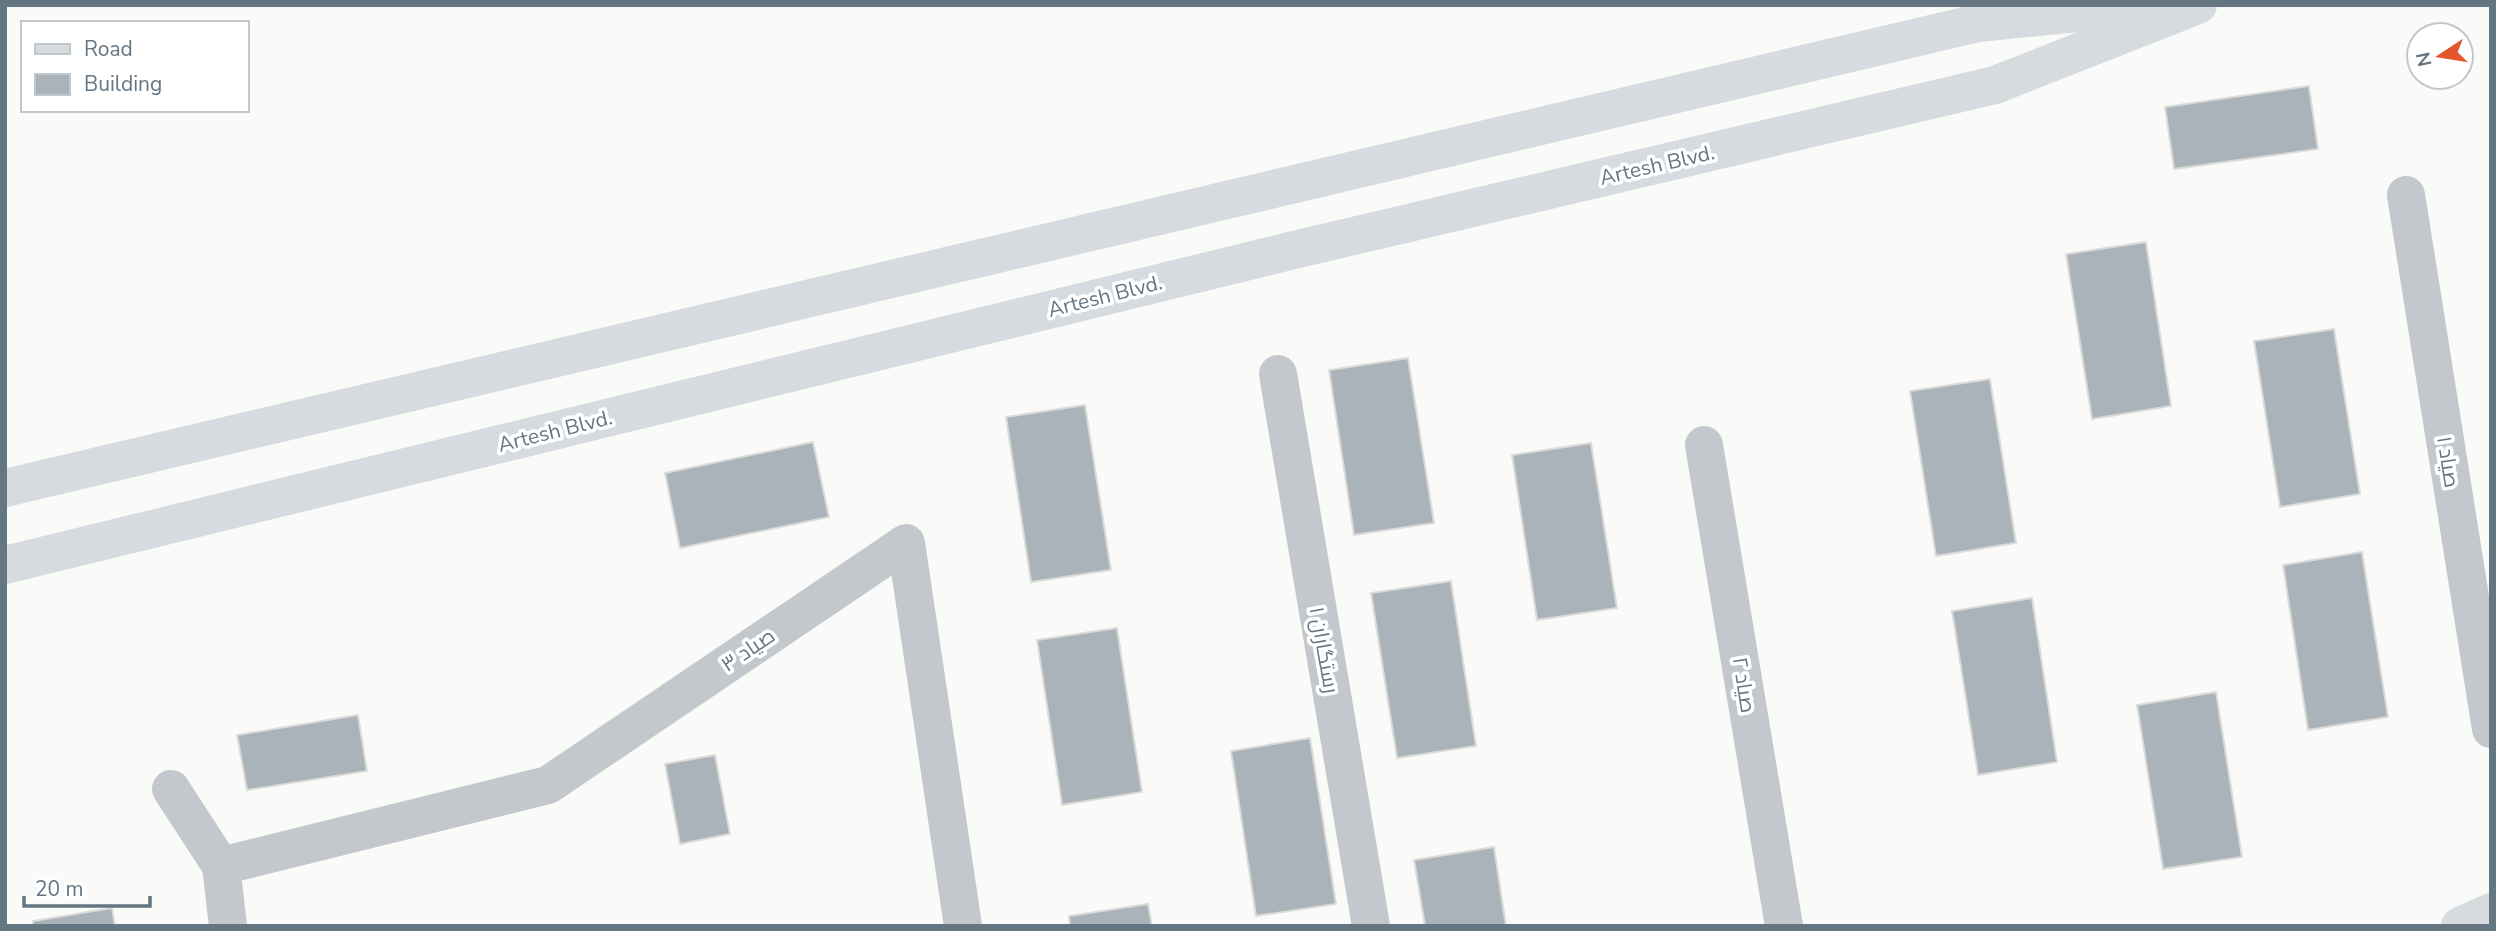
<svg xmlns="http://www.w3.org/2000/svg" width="2496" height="931" font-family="'Nunito Sans',Cairo,sans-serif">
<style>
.building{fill:#aab3b9;stroke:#dcdcda;stroke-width:2}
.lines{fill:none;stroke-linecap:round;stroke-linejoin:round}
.minor{stroke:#c3c8cc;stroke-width:38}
.major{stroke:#d6dbdf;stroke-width:38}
.labels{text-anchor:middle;stroke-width:7;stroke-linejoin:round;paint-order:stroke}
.street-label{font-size:21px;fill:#657683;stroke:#fff}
</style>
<rect width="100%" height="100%" fill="#fafaf8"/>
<path class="building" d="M2309,86l9,63 -144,20 -9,-62z
M2146,242l25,164 -79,13 -26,-165z
M2334,329l26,165 -80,13 -26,-166z
M1408,358l26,165 -80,12 -25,-165z
M1990,379l26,164 -80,13 -26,-165z
M1085,405l26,165 -80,12 -25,-165z
M813,442l16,75 -149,31 -15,-75z
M1591,443l26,165 -80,12 -25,-165z
M2362,552l26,165 -80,13 -25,-165z
M1451,581l25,165 -79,12 -26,-165z
M2032,598l25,164 -79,13 -26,-164z
M1117,628l25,164 -80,13 -25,-165z
M2216,692l26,165 -79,12 -26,-164z
M358,715l9,56 -120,19 -10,-55z
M1310,738l26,166 -80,12 -25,-165z
M715,755l15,79 -50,10 -15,-80z
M1494,847l12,79h-81l-11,-66z
M1148,904l4,22h-82l-1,-10z
M112,908l3,18h-82v-5z"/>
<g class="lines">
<path class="minor" d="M2406,195l85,534
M1278,374l93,552
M1704,445l80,481
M171,789l50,77 7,60
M221,866l327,-81 358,-242 57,383"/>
<path class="major" d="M5,488l1973,-465 179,-18
M5,565l1289,-315 701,-165 203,-80
M2460,926l31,-14"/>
</g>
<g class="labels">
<g class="street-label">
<text transform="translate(1657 165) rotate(-13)" y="7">Artesh Blvd.</text>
<text transform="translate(1105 296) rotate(-14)" y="7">Artesh Blvd.</text>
<text transform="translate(555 431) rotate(-14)" y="7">Artesh Blvd.</text>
<text transform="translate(2448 462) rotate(81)" y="7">صیاد ۱</text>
<text transform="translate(748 650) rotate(-34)" y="7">صیاد ۳</text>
<text transform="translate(1324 650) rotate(80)" y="7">رستگاران ۱</text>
<text transform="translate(1744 685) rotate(81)" y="7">صیاد ۲</text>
</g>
</g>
<rect width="2496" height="931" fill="none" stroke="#657683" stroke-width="14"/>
<rect x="21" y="21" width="228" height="91" fill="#ffffff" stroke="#c1c8cd" stroke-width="2"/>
<rect x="35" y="44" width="35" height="10" fill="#d6dbdf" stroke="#c1c8cd" stroke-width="2"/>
<text x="84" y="56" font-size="21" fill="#657683">Road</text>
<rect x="35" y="74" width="35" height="21" fill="#aab3b9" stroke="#c1c8cd" stroke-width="2"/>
<text x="84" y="91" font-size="21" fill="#657683">Building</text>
<g transform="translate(2440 56) rotate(258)"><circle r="33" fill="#ffffff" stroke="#c1c8cd" stroke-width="2"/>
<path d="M0-5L12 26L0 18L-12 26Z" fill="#e4572e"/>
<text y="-10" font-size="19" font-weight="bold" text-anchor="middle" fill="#657683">N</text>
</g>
<path d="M24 896v10h126v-10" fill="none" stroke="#657683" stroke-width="3.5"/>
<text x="35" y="896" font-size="21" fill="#657683" stroke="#ffffff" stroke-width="5" paint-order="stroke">20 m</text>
</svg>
